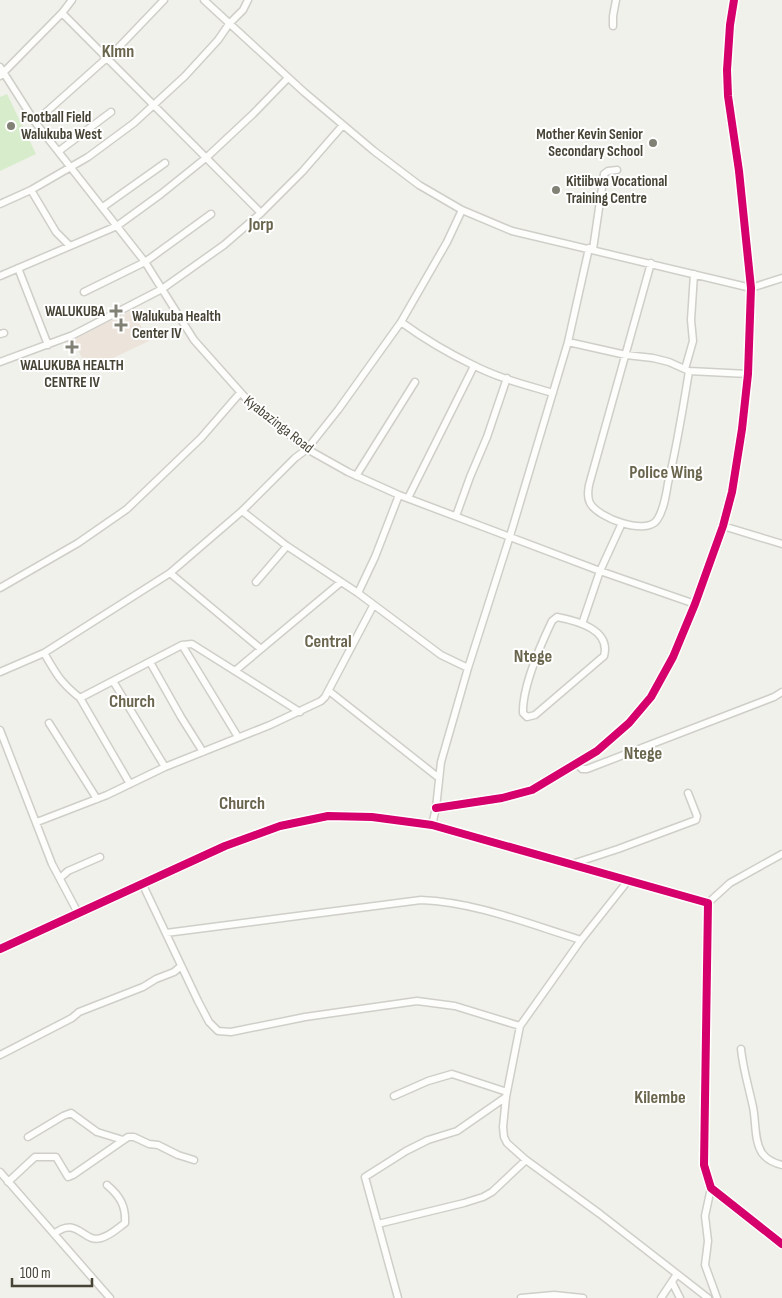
<svg xmlns="http://www.w3.org/2000/svg" width="782" height="1298" font-family="'Sofia Sans Condensed',sans-serif">
<style>
.medical{fill:#ece3db}
.green{fill:#d7eccb}
.lines{fill:none;stroke-linecap:round;stroke-linejoin:round}
.minor-casing{stroke:#cfcec8;stroke-width:9}
.minor{stroke:#fdfdfc;stroke-width:6}
.cycleway-casing{stroke:#fff;stroke-width:11}
.cycleway{stroke:#d6006c;stroke-width:8}
.poi-dot{fill:#828175;stroke:#fff;stroke-width:2}
.labels{text-anchor:middle;stroke-width:4;stroke-linejoin:round;paint-order:stroke}
.poi-label{font-size:15px;font-weight:bold;fill:#474436;stroke:#fff;text-anchor:start}
.street-label{font-size:15px;fill:#474436;stroke:#fff}
.quarter-label{font-size:18px;font-weight:bold;fill:#6a654d;stroke:#fff}
</style>
<rect width="100%" height="100%" fill="#f1f1eb"/>
<path class="medical" d="M132,310l17,31 -61,29 -15,-30z"/>
<path class="green" d="M7,94l29,60 -36,17v-74z"/>
<g class="lines">
<defs>
<path id="minor" d="M204,0l100,92 70,59 45,34 43,25 50,21 239,57 31,-10
M62,13l199,200
M613,26v-10l3,-16
M0,67l35,55 110,140 49,78 57,64 56,45 41,23 51,23 201,76 95,33
M0,76l62,-63 10,-13
M35,122l83,-74 46,-48
M59,151l52,-39
M31,190l25,42 13,13
M0,204l31,-14 57,-33 46,-34 51,-47 33,-36 11,-16 14,-14 5,-10
M103,207l62,-44
M593,249l11,-75 4,-3 9,-1
M651,263l-62,222c-1,6 -2,12 1,18 8,15 56,33 67,17 7,-10 9,-25 11,-37 9,-37 15,-75 21,-112
M18,268l30,77
M0,276l117,-50 44,-32 46,-37 46,-43 35,-36
M84,292l61,-30 66,-48
M401,322c22,16 47,31 72,43 25,13 53,20 80,28
M0,334l4,-1
M568,342l58,13 27,3 16,4 20,9 59,3
M0,362l73,-27 89,-46 62,-44 37,-32 41,-41 41,-47
M685,369l8,-28 -2,-21 3,-46
M356,476l59,-94
M399,495l-24,62 -17,36 83,62 27,13
M408,498l66,-132
M242,511l45,35 71,47
M456,516l14,-39 17,-40 20,-59
M723,526l59,18
M170,573l91,76
M256,582l31,-36
M0,588l78,-45 49,-34 74,-71 39,-45
M557,617c21,4 54,13 47,39l-69,59 -8,2 -4,-4c-1,-25 18,-69 29,-92z
M582,624l18,-53 22,-48
M182,645l56,92
M44,653c12,21 17,30 36,45l102,-53 10,-1 108,68
M150,662l31,55 22,35
M236,670l104,-87
M0,672l44,-19 126,-80 72,-62 53,-53 12,-9 31,-39 63,-88 46,-80 15,-32
M113,681l52,86
M329,691l110,87
M80,698l50,86
M49,723l48,76
M0,730l52,134 26,49
M576,763l6,6h5l187,-72 8,-5
M436,808l66,-10 30,-8 65,-39 32,-28 22,-26 22,-40 22,-53 28,-78 9,-34 10,-63 6,-55 3,-86 -12,-117 -11,-75 -1,-26 3,-45 4,-25
M37,822l70,-27 58,-28 105,-42 51,-24 4,-4 48,-91
M432,825l4,-17 5,-46 27,-94 42,-132 58,-194 21,-94
M572,864l46,-15 78,-29 1,-4 -9,-23
M60,878l8,-7 32,-14
M627,882l-46,58 -61,86 -14,71 -3,30 1,10 3,6 19,17 74,54 108,84
M142,883l56,118 11,21 9,9 13,1 74,-15 112,-16 38,5 65,20
M708,903l22,-20 52,-29
M166,933l255,-33c54,2 108,24 160,40
M0,949l225,-103 55,-20 48,-10 44,1 60,8 276,78 -4,262 7,23 71,56
M741,1049c2,20 8,39 12,58 3,14 1,34 9,46 5,7 12,10 20,12
M0,1055l72,-37 7,-6 64,-25 13,-8 18,-7 7,-6
M394,1096l34,-15 24,-7 55,18
M28,1137l35,-21 8,-3 26,19 26,8
M0,1172l110,126
M8,1182l27,-25h21l12,20 5,-2 55,-38h6l15,7 9,1 20,10 16,5
M711,1188l-6,28 3,25 -3,24 12,33
M378,1224l86,-21 19,-6 9,-5 34,-32
M54,1234c23,-19 30,10 47,4 9,-2 17,-10 24,-15 1,-17 -5,-27 -18,-38
M672,1282l8,16
M398,1298l-33,-121 41,-26 22,-11 29,-9 49,-34
M521,1298l33,-3 29,3
M661,1298l16,-24"/>
</defs>
<use href="#minor" class="minor-casing"/>
<use href="#minor" class="minor"/>
<defs>
<path id="cycleway" d="M436,808l66,-10 30,-8 65,-39 32,-28 22,-26 22,-40 22,-53 28,-78 9,-34 10,-63 6,-55 3,-86 -12,-117 -11,-75 -1,-26 3,-45 4,-25
M0,949l225,-103 55,-20 48,-10 44,1 60,8 276,78 -4,262 7,23 71,56"/>
</defs>
<use href="#cycleway" class="cycleway-casing"/>
<use href="#cycleway" class="cycleway"/>
</g>
<g class="poi-dot">
<circle cx="11" cy="126" r="5"/>
<circle cx="653" cy="143" r="5"/>
<circle cx="556" cy="190" r="5"/>
<path d="M113.5 303.5h5v5h5v5h-5v5h-5v-5h-5v-5h5z"/>
<path d="M118.5 317.5h5v5h5v5h-5v5h-5v-5h-5v-5h5z"/>
<path d="M69.5 339.5h5v5h5v5h-5v5h-5v-5h-5v-5h5z"/>
</g>
<g class="labels">
<g class="poi-label">
<text x="21" y="122">Football Field<tspan x="21" dy="17">Walukuba West</tspan></text>
<text x="643" y="139" text-anchor="end">Mother Kevin Senior<tspan x="643" dy="17">Secondary School</tspan></text>
<text x="566" y="186">Kitiibwa Vocational<tspan x="566" dy="17">Training Centre</tspan></text>
<text x="105" y="316" text-anchor="end">WALUKUBA</text>
<text x="132" y="321">Walukuba Health<tspan x="132" dy="17">Center IV</tspan></text>
<text x="72" y="370" text-anchor="middle">WALUKUBA HEALTH<tspan x="72" dy="17">CENTRE IV</tspan></text>
</g>
<g class="street-label">
<text transform="translate(279 424) rotate(38)" y="5">Kyabazinga Road</text>
</g>
<g class="quarter-label">
<text x="118" y="57">Klmn</text>
<text x="261" y="230">Jorp</text>
<text x="666" y="478">Police Wing</text>
<text x="328" y="647">Central</text>
<text x="533" y="662">Ntege</text>
<text x="132" y="707">Church</text>
<text x="643" y="759">Ntege</text>
<text x="242" y="809">Church</text>
<text x="660" y="1103">Kilembe</text>
</g>
</g>
<path d="M12 1278v8h80v-8" fill="none" stroke="#474436" stroke-width="2.5"/>
<text x="20" y="1278" font-size="15" fill="#474436" stroke="#ffffff" stroke-width="4" paint-order="stroke">100 m</text>
</svg>
